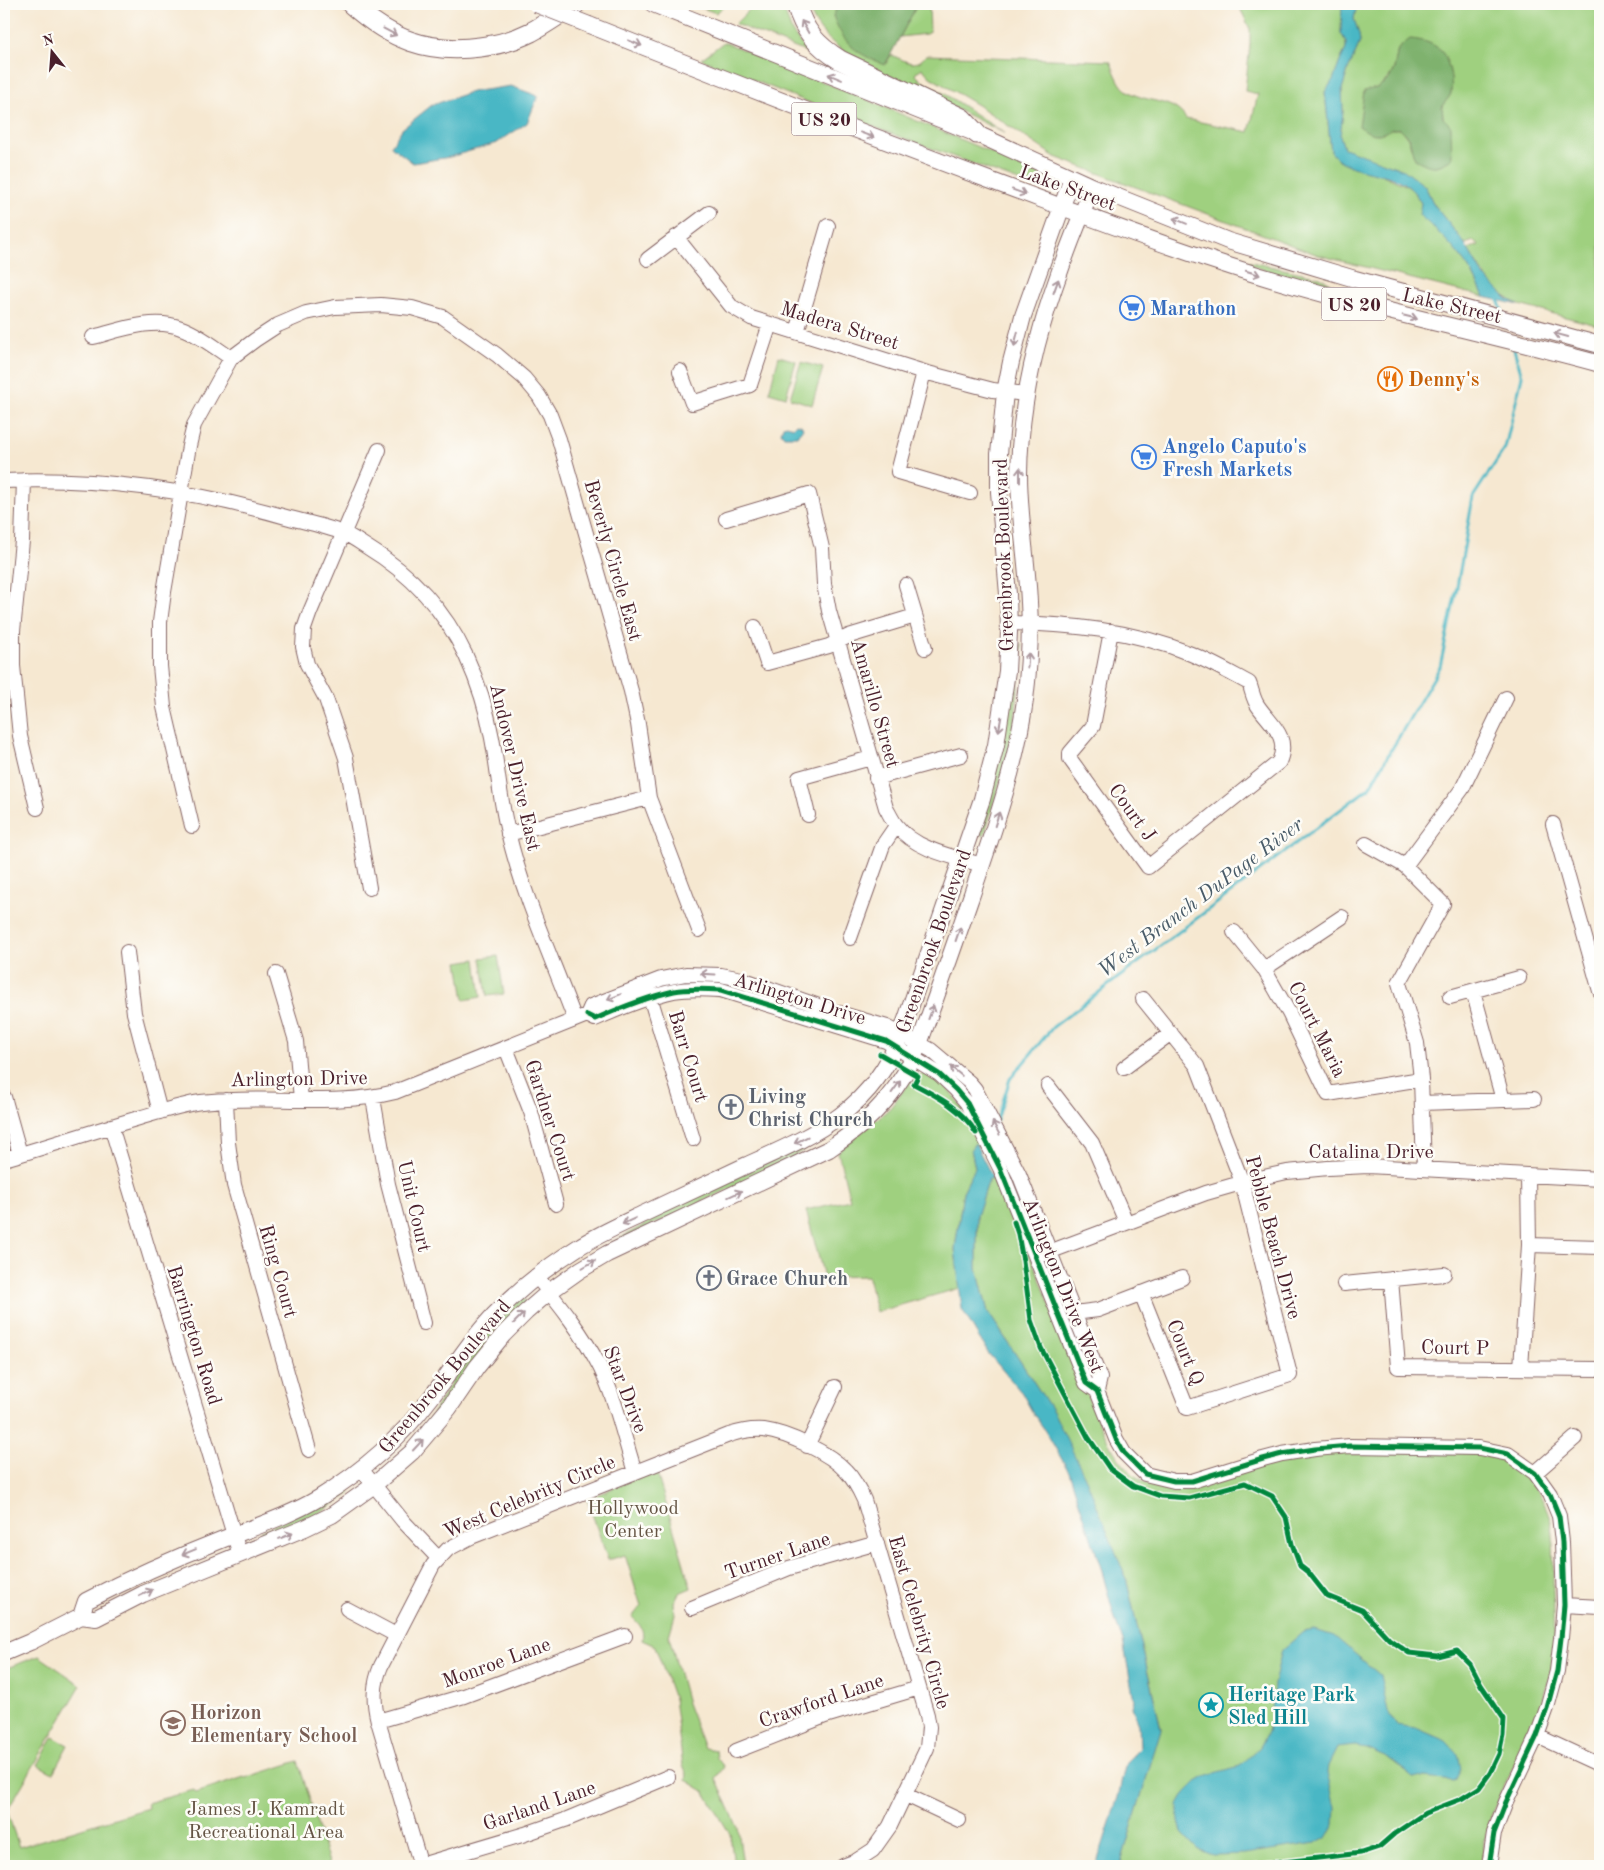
<svg xmlns="http://www.w3.org/2000/svg" width="1604" height="1870" font-family="'Old Standard TT',serif">
<style>
.green{fill:#9fd07f;stroke:#747855;fill-rule:evenodd}
.forest{fill:#7fb26e;stroke:#64684c}
.water{fill:#4ab7c5;stroke:#4a6b78}
.lines{fill:none;stroke-linecap:round;stroke-linejoin:round}
.stream{stroke:#4ab7c5;stroke-width:3}
.minor-casing{stroke:#866565;stroke-width:16}
.major-casing{stroke:#866565;stroke-width:18}
.highway-casing{stroke:#866565;stroke-width:21}
.minor{stroke:#fff;stroke-width:14}
.major{stroke:#fff;stroke-width:16}
.highway{stroke:#fff;stroke-width:19}
.major-bridge-casing{stroke:#866565;stroke-width:18;stroke-linecap:butt}
.major-bridge{stroke:#fff;stroke-width:16}
.cycleway-casing{stroke:#fdfcf7;stroke-width:8}
.cycleway{stroke:#00873e;stroke-width:5}
.oneway{stroke:#ae9aa0}
.labels{text-anchor:middle;stroke-width:5;stroke-linejoin:round;paint-order:stroke}
.shield{fill:#fdfcf7;stroke:#806168;stroke-width:1}
.shield-label{font-size:19px;font-weight:bold;fill:#4a1f2b}
.street-label{font-size:20px;fill:#4a1f2b;stroke:#fdfcf7}
.shop-label{font-size:20px;font-weight:bold;fill:#366cbe;stroke:#fdfcf7;text-anchor:start}
.food-label{font-size:20px;font-weight:bold;fill:#c56008;stroke:#fdfcf7;text-anchor:start}
.worship-label{font-size:20px;font-weight:bold;fill:#5b616d;stroke:#fdfcf7;text-anchor:start}
.park-label{font-size:20px;fill:#645444;stroke:#fdfcf7}
.culture-label{font-size:20px;font-weight:bold;fill:#0d838f;stroke:#fdfcf7;text-anchor:start}
.education-label{font-size:20px;font-weight:bold;fill:#785e54;stroke:#fdfcf7;text-anchor:start}
.water-label{font-size:21px;font-style:italic;fill:#4a5c69;stroke:#fdfcf7}
</style>
<rect width="100%" height="100%" fill="#fdfcf7"/>
<filter id="ink" filterUnits="userSpaceOnUse"><feTurbulence type="fractalNoise" baseFrequency=".02" numOctaves="2"/><feDisplacementMap in="SourceGraphic" scale="10" xChannelSelector="R" yChannelSelector="G"/><feConvolveMatrix kernelMatrix="1 2 1 2 8 2 1 2 1" color-interpolation-filters="sRGB"/></filter>
<filter id="wash" filterUnits="userSpaceOnUse"><feTurbulence type="fractalNoise" baseFrequency=".0096" numOctaves="4" result="noise"/><feDisplacementMap in="SourceGraphic" scale="20" xChannelSelector="R" yChannelSelector="G"/><feGaussianBlur stdDeviation="1.12" result="paint"/><feColorMatrix in="noise" values="0 0 0 0 0 0 0 0 0 0 0 0 0 0 0 0 0 1.4 0 .05"/><feComposite in="paint" operator="in"/></filter>
<g filter="url(#wash)">
<rect width="100%" height="100%" fill="#f6e8d1"/>
<path class="green" d="M691,4h36l-11,9z
M755,4h27l10,28 16,21 -73,-29z
M808,4h31l-6,12 52,49 6,-10c14,5 25,15 35,0l184,6c4,8 8,22 15,28 18,15 48,8 61,30l63,13 9,-38 -13,-3 5,-46v-16l-12,-25h104l-1,29 5,9v7l-5,10 -8,21 -8,12 6,60 74,33 7,4 9,14 -1,12c26,23 51,49 64,82l-166,-42 -263,-98 -76,-51 -49,-29 -8,-9 -7,6 7,7 23,13 59,39 -151,-76c-21,-13 -39,-28 -45,-53z
M916,4h13l1,28 -4,2 -26,3 17,-32z
M1357,4h243v322l-81,-21c-24,-12 -38,-33 -51,-56l11,-4 -5,-4 -9,3 -31,-39 -9,-19 -81,-38 -4,-12 3,-24 -1,-23 6,-19 12,-28 -1,-8 -5,-15zM1398,49l53,45 -9,12 1,12 -32,30c-5,-23 -15,-22 -33,-14l-1,-46c18,-13 17,-19 21,-39z
M724,42l139,56 181,77 4,4 -1,8 -7,2 -225,-84 -114,-46z
M1223,256l97,21 16,9 -1,4 -61,-17z
M779,356l17,5 -10,36 -17,-5z
M801,362l22,6 -11,37 -22,-7z
M1015,644l7,1 -7,76 -5,26 -26,89 -6,-3z
M498,956l6,38 -17,2 -6,-38z
M476,959l5,38 -17,3 -6,-38z
M683,980l44,1 105,35 -37,-9 -129,-20 -1,-3z
M915,1075c4,0 9,-1 13,0 19,5 38,38 48,54l-4,2 11,20 -8,-8 -4,6 4,19 -12,24 -8,57 5,39 -84,24 -8,-36 -44,1 -18,-67 44,-10 -12,-48 52,-44z
M826,1134l1,2 -55,33 -156,73 -1,-1 62,-35z
M1001,1176c26,69 51,137 80,204 13,30 29,79 57,98 35,24 75,2 110,-8 24,-6 49,-13 73,-17 38,-5 77,-2 115,-1 18,0 46,-1 63,7 28,12 52,44 54,76 1,19 0,38 0,57 1,17 2,35 1,52 -1,25 -8,50 -17,73 -19,49 -55,95 -55,149h-362l41,-138 -35,-150 -72,-165 -66,-101 -11,-43v-53l12,-37z
M521,1297l5,5 -105,128c15,-20 26,-42 39,-62 17,-26 40,-48 61,-71z
M656,1470l35,118 -12,5 -5,9 1,13 -6,21 18,67 17,45 12,2 1,8 7,9 -8,11 22,50 5,38h-9l-4,-32 -26,-43 -18,-11 1,-5 -4,-9 -9,-67 -19,-53 -13,-6c3,-11 -3,-16 -10,-23l9,-11 -16,-51 -17,5 -21,-61z
M347,1488l4,5 -32,20 -57,25 -2,-6z
M39,1656l42,29 -74,126 12,36 129,-39 -1,-5 47,-13 2,3 48,-16 1,1 53,-17 32,105h-326v-197z
M53,1737l15,8 -15,28 -15,-8z"/>
<path class="forest" d="M839,4h77l1,1 -32,60c-29,-12 -40,-19 -52,-49z
M1410,39c11,1 21,3 29,10 10,8 14,31 12,44 -1,4 -6,9 -9,13l1,12 8,8 1,33c-17,10 -20,9 -37,0 -3,-6 -4,-16 -7,-22 -11,-17 -19,-3 -31,-3 -8,0 -12,-4 -18,-8l5,-35 13,-3 12,-9 5,-10 4,-20z"/>
<path class="water" d="M1342,4h15l-3,15 5,15 1,8 -12,28 -6,19 1,23 -3,24 4,12 60,22 21,16 9,19 31,39 18,31 24,24 12,6 -35,-8c-13,-33 -38,-59 -65,-82l2,-12c-3,-5 -6,-10 -9,-13 -22,-23 -62,-13 -81,-38l-6,-60 8,-12 8,-21 5,-10v-7l-5,-9z
M511,86l27,10 -11,27 -30,20 -47,14 -37,6 -22,-17 11,-17 30,-24 39,-13z
M796,424l5,1 2,3 -6,8h-13l-3,-4 2,-6 4,-1 6,2z
M975,1143l18,35 -4,1 -12,37v53l11,43 66,101 33,68 39,97 35,151 -41,137h-24l22,-69 8,-35 14,-14 -1,-23 -7,-18 2,-7 -11,-59 -7,-18 -15,-55 -32,-96 -24,-42 -11,-15 -12,-22 -34,-40 -26,-44 -7,-60 8,-57 12,-24 -4,-19z
M1315,1630l19,6 46,39 8,37 8,13 20,3 30,13 12,13 3,15 -6,12 -42,-4 -26,-20 -21,-9 -11,-2 -18,2 -9,18 -1,7 8,34 -1,18 -7,12 -11,6 -72,11 -31,1 -16,-6 -15,-16 -3,-12 -1,-16 7,-12 11,-11 12,-7 32,-9 20,-19 8,-15 4,-20 2,-29 8,-33 21,-18z"/>
<g class="lines">
<path class="stream" d="M1498,299l5,15
M997,1120l13,-41 43,-52 316,-239 71,-121 17,-80 16,-90 32,-49 17,-72 -9,-30"/>
</g>
</g>
<g filter="url(#ink)">
<g class="lines">
<defs>
<path id="minor" d="M676,237l55,69 20,12 173,54 69,18 32,4
M648,259l61,-46
M797,332l31,-106
M93,337c27,-7 61,-20 88,-9 16,5 36,21 50,30
M680,371l12,32 58,-18 20,-61
M924,372l-26,100 72,21
M24,480l-2,61 -9,90v35l7,70 17,72
M4,481c95,-4 191,10 282,36 19,5 39,9 57,16 8,3 16,9 24,14 43,26 77,62 99,109 12,26 21,54 26,82 6,31 8,63 16,94 15,64 44,126 67,188
M726,519l83,-25 13,54 2,36 5,27 57,197c3,5 6,12 10,17 19,25 58,32 86,40
M906,585l19,63
M1008,623c63,1 125,7 183,31 20,8 39,19 58,29 3,7 4,16 9,23 13,19 32,30 21,56l-131,105 -78,-108v-6l23,-27 18,-95
M755,627l12,36 62,-17 20,-10 66,-20
M876,778l85,-23
M808,815l-9,-37 72,-20
M1553,824l47,167
M192,826l-28,-119 -4,-41v-44l4,-30 25,-146 5,-21 37,-67 24,-18 23,-15 28,-12 29,-6 46,-2 31,3 31,9 54,38 27,23 15,18 11,19 9,24 72,252 7,33 11,74 50,132
M508,834l141,-36
M1366,844l39,22 38,38 -44,79 18,60 4,36 3,90
M1405,866l57,-77 44,-91
M369,888l-23,-130 -20,-59 -19,-35 -4,-17 1,-18 6,-17 69,-162
M1234,932l30,37 25,44 39,81 93,-15
M850,938l33,-93 13,-19
M127,952l7,61 26,99
M1264,969l78,-52
M276,974l20,67 5,59
M648,990l45,149
M1473,991l30,109
M1450,997l69,-19
M587,1015l8,4c25,-11 52,-22 79,-28 15,-3 31,-2 47,-1l165,51 53,33 17,16 11,13 33,65 86,215 11,8 19,48 8,14 21,21 29,7h18l71,-22 19,-5 33,-5 35,-3 129,2 29,6 27,19 15,21 9,22 3,26 2,63 -3,33 -4,33 -10,37 -10,28 -31,66 -12,31 -5,33
M506,1048l25,64 25,92
M1124,1068l47,-35
M1048,1086l44,57 34,79
M4,1097l16,57
M373,1098l15,86 36,139
M226,1100l2,43 6,42 75,265
M1422,1103l112,-4
M111,1126l129,429
M4,1159c45,-13 90,-28 135,-41 20,-6 41,-13 62,-16 65,-8 131,6 194,-10l192,-77 4,-9 70,-27 25,-5 35,1 21,4 97,34 48,14 44,23 38,32 6,7 44,85 81,204 -3,13
M1529,1245l71,2
M1041,1255l165,-62 49,-14 32,-7 41,-4 40,-2 232,13
M536,1276c24,29 47,58 64,91 16,33 24,71 35,105
M1391,1279l7,88 202,2
M1344,1284l100,-10
M1141,1293l46,115 103,-33 -48,-193 -45,-116 -54,-67
M1074,1313l24,-3 84,-32
M1521,1368l8,-123 -1,-70
M807,1446l28,-59
M361,1469l42,52 35,37
M1535,1473l40,-35
M1564,1605l36,2
M692,1608l97,-40 88,-25
M347,1609l49,26
M378,1721l86,-25 161,-60
M1537,1736l63,29
M736,1751l89,-35 94,-28
M906,1795l53,25
M421,1865l104,-31 40,-14 103,-43
M421,1866l-43,-145c-5,-20 -5,-36 3,-55l52,-101 15,-16 23,-12 258,-102c12,-4 23,-6 35,-5 23,3 66,23 82,41 8,8 13,18 18,29l63,215 2,12 -2,21 -37,78 -17,24 -17,11 -13,5"/>
<path id="major" d="M653,4l324,130 116,53 135,54 127,38 245,66
M589,25c133,53 266,105 400,155 76,28 151,57 228,82 125,42 255,67 383,102
M81,1616l5,-15c44,-23 89,-43 135,-61 33,-13 68,-24 98,-42 42,-26 81,-59 110,-98 22,-28 40,-59 65,-85 25,-26 53,-48 83,-67 22,-14 45,-24 68,-35 34,-16 68,-32 102,-48 69,-31 125,-55 154,-131l81,-235 14,-54 11,-74 2,-39 -1,-38 -9,-102v-38l6,-62 6,-30 12,-46 49,-138
M4,1653l26,-11 51,-26 15,2 47,-24 162,-66 27,-13 42,-30 38,-33 37,-44 28,-41 26,-32 23,-23 23,-20 31,-22 27,-16 222,-105c40,-26 73,-60 90,-105 18,-49 35,-98 52,-147 22,-65 45,-129 54,-197 4,-32 6,-66 4,-98 -2,-43 -10,-85 -10,-128 1,-101 35,-195 74,-287"/>
<path id="highway" d="M351,4c39,35 76,50 129,43 17,-2 35,-7 51,-15 15,-8 30,-19 45,-28
M796,4c8,27 20,41 44,56l122,58 15,16"/>
</defs>
<use href="#minor" class="minor-casing"/>
<use href="#major" class="major-casing"/>
<use href="#highway" class="highway-casing"/>
<use href="#minor" class="minor"/>
<use href="#major" class="major"/>
<use href="#highway" class="highway"/>
<defs>
<path id="major-bridge" d="M536,4l53,21"/>
</defs>
<use href="#major-bridge" class="major-bridge-casing"/>
<use href="#major-bridge" class="major-bridge"/>
<defs>
<path id="cycleway" d="M587,1015l8,4c25,-11 52,-22 79,-28 15,-3 31,-2 47,-1l165,51 53,33 17,16 11,13 33,65 86,215 11,8 19,48 8,14 21,21 29,7h18l71,-22 19,-5 33,-5 35,-3 129,2 29,6 27,19 15,21 9,22 3,26 2,63 -3,33 -4,33 -10,37 -10,28 -31,66 -12,31 -5,33
M880,1054l38,22 -4,8c23,12 48,25 62,49
M1014,1222l4,12 5,27 8,59 10,28 47,89 22,32 23,17 27,10 29,2 56,-15 27,13 14,21 6,27 8,22 9,7 18,23 35,14 27,29 20,14 28,3 20,-5 13,13 11,21 23,34 -1,16 -4,19 -9,19 -11,15 -18,11 -36,14 -31,21 -15,13 -18,6 -111,13"/>
</defs>
<use href="#cycleway" class="cycleway-casing"/>
<use href="#cycleway" class="cycleway"/>
</g>
<defs><path id="oneway-shaft" d="M-6 0H5M1.5-3L5.5 0L1.5 3" fill="none" stroke-width="1.6" stroke-linecap="round" stroke-linejoin="round" transform="scale(1.25)"/></defs>
<g class="oneway">
<use href="#oneway-shaft" transform="translate(805 27) rotate(-120)"/>
<use href="#oneway-shaft" transform="translate(390 32) rotate(28)"/>
<use href="#oneway-shaft" transform="translate(635 43) rotate(22)"/>
<use href="#oneway-shaft" transform="translate(835 77) rotate(-158)"/>
<use href="#oneway-shaft" transform="translate(867 135) rotate(20)"/>
<use href="#oneway-shaft" transform="translate(1019 192) rotate(20)"/>
<use href="#oneway-shaft" transform="translate(1180 221) rotate(-158)"/>
<use href="#oneway-shaft" transform="translate(1253 273) rotate(17)"/>
<use href="#oneway-shaft" transform="translate(1056 286) rotate(-70)"/>
<use href="#oneway-shaft" transform="translate(1410 317) rotate(13)"/>
<use href="#oneway-shaft" transform="translate(1561 335) rotate(-165)"/>
<use href="#oneway-shaft" transform="translate(1016 339) rotate(104)"/>
<use href="#oneway-shaft" transform="translate(1020 475) rotate(-90)"/>
<use href="#oneway-shaft" transform="translate(1028 660) rotate(-86)"/>
<use href="#oneway-shaft" transform="translate(1000 724) rotate(100)"/>
<use href="#oneway-shaft" transform="translate(997 819) rotate(-72)"/>
<use href="#oneway-shaft" transform="translate(958 934) rotate(-71)"/>
<use href="#oneway-shaft" transform="translate(708 974) rotate(-177)"/>
<use href="#oneway-shaft" transform="translate(614 997) rotate(158)"/>
<use href="#oneway-shaft" transform="translate(931 1012) rotate(-70)"/>
<use href="#oneway-shaft" transform="translate(956 1071) rotate(-140)"/>
<use href="#oneway-shaft" transform="translate(896 1087) rotate(-54)"/>
<use href="#oneway-shaft" transform="translate(996 1128) rotate(-118)"/>
<use href="#oneway-shaft" transform="translate(801 1140) rotate(153)"/>
<use href="#oneway-shaft" transform="translate(735 1194) rotate(-25)"/>
<use href="#oneway-shaft" transform="translate(629 1221) rotate(155)"/>
<use href="#oneway-shaft" transform="translate(589 1264) rotate(-30)"/>
<use href="#oneway-shaft" transform="translate(519 1318) rotate(-45)"/>
<use href="#oneway-shaft" transform="translate(418 1445) rotate(-47)"/>
<use href="#oneway-shaft" transform="translate(286 1536) rotate(-22)"/>
<use href="#oneway-shaft" transform="translate(189 1552) rotate(158)"/>
<use href="#oneway-shaft" transform="translate(146 1593) rotate(-25)"/>
</g>
</g>
<defs>
<symbol id="supermarket-ring" viewBox="-11 -11 22 22"><circle r="9.5" fill="#fdfcf7" stroke="#3f7fe0" stroke-width="1.5"/><path d="M-6-5.5h2.5l.6 2H6L4.5 2H-2.5L-4.4-4H-6ZM-1.5 3.2a1.3 1.3 0 1 0 .1 0ZM3 3.2a1.3 1.3 0 1 0 .1 0Z" fill="#3f7fe0"/></symbol>
<symbol id="restaurant-ring" viewBox="-11 -11 22 22"><circle r="9.5" fill="#fdfcf7" stroke="#e8710a" stroke-width="1.5"/><path d="M-5-6h1v4h1v-4h1v4h1v-4h1v5L-1.5 .5V6h-2V.5L-5-1ZM5-6V6H3V1.5H1.5Q1.5-4 5-6Z" fill="#e8710a"/></symbol>
<symbol id="church-ring" viewBox="-11 -11 22 22"><circle r="9.5" fill="#fdfcf7" stroke="#6b7280" stroke-width="1.5"/><path d="M-1.2-6h2.4v3.5h3.3v2.4h-3.3V6h-2.4V-.1h-3.3v-2.4h3.3Z" fill="#6b7280"/></symbol>
<symbol id="sight-ring" viewBox="-11 -11 22 22"><circle r="9.5" fill="#fdfcf7" stroke="#0f9aa8" stroke-width="1.5"/><path d="M0-6L1.8-2.2L6-1.7L2.9 1.2L3.7 5.4L0 3.3L-3.7 5.4L-2.9 1.2L-6-1.7L-1.8-2.2Z" fill="#0f9aa8"/></symbol>
<symbol id="school-ring" viewBox="-11 -11 22 22"><circle r="9.5" fill="#fdfcf7" stroke="#8d6e63" stroke-width="1.5"/><path d="M0-5L7-2L0 1L-7-2ZM-4 1L0 2.5L4 1V4Q0 6-4 4Z" fill="#8d6e63"/></symbol>
</defs>
<g fill-rule="evenodd">
<use href="#supermarket-ring" x="1118" y="294" width="28" height="28"/>
<use href="#restaurant-ring" x="1376" y="365" width="28" height="28"/>
<use href="#supermarket-ring" x="1130" y="443" width="28" height="28"/>
<use href="#church-ring" x="717" y="1093" width="28" height="28"/>
<use href="#church-ring" x="695" y="1264" width="28" height="28"/>
<use href="#sight-ring" x="1197" y="1691" width="28" height="28"/>
<use href="#school-ring" x="159" y="1709" width="28" height="28"/>
</g>
<g class="labels">
<g class="shield">
<rect x="791.5" y="102.5" width="65" height="33" rx="4"/>
<rect x="1321.5" y="287.5" width="65" height="33" rx="4"/>
</g>
<g class="shield-label">
<text x="824" y="126">US 20</text>
<text x="1354" y="311">US 20</text>
</g>
<g class="street-label">
<text transform="translate(1068 187) rotate(20)" y="7">Lake Street</text>
<text transform="translate(1452 305) rotate(13)" y="7">Lake Street</text>
<text transform="translate(840 325) rotate(17)" y="7">Madera Street</text>
<text transform="translate(1003 555) rotate(-92)" y="7">Greenbrook Boulevard</text>
<text transform="translate(614 560) rotate(74)" y="7">Beverly Circle East</text>
<text transform="translate(876 703) rotate(74)" y="7">Amarillo Street</text>
<text transform="translate(516 767) rotate(77)" y="7">Andover Drive East</text>
<text transform="translate(1133 812) rotate(54)" y="7">Court J</text>
<text transform="translate(933 941) rotate(-71)" y="7">Greenbrook Boulevard</text>
<text transform="translate(800 998) rotate(17)" y="7">Arlington Drive</text>
<text transform="translate(1318 1029) rotate(63)" y="7">Court Maria</text>
<text transform="translate(689 1056) rotate(73)" y="7">Barr Court</text>
<text transform="translate(299 1078) rotate(-1)" y="7">Arlington Drive</text>
<text transform="translate(551 1120) rotate(72)" y="7">Gardner Court</text>
<text x="1371" y="1158">Catalina Drive</text>
<text transform="translate(415 1206) rotate(77)" y="7">Unit Court</text>
<text transform="translate(1274 1237) rotate(75)" y="7">Pebble Beach Drive</text>
<text transform="translate(279 1271) rotate(74)" y="7">Ring Court</text>
<text transform="translate(1064 1285) rotate(68)" y="7">Arlington Drive West</text>
<text transform="translate(195 1335) rotate(73)" y="7">Barrington Road</text>
<text transform="translate(1455 1347) rotate(1)" y="7">Court P</text>
<text transform="translate(1186 1352) rotate(68)" y="7">Court Q</text>
<text transform="translate(444 1376) rotate(-50)" y="7">Greenbrook Boulevard</text>
<text transform="translate(626 1389) rotate(69)" y="7">Star Drive</text>
<text transform="translate(529 1496) rotate(-23)" y="7">West Celebrity Circle</text>
<text transform="translate(777 1555) rotate(-19)" y="7">Turner Lane</text>
<text transform="translate(920 1622) rotate(74)" y="7">East Celebrity Circle</text>
<text transform="translate(496 1662) rotate(-20)" y="7">Monroe Lane</text>
<text transform="translate(821 1700) rotate(-19)" y="7">Crawford Lane</text>
<text transform="translate(539 1805) rotate(-19)" y="7">Garland Lane</text>
</g>
<g class="shop-label">
<text x="1150" y="315">Marathon</text>
<text x="1162" y="453">Angelo Caputo's<tspan x="1162" dy="23">Fresh Markets</tspan></text>
</g>
<g class="food-label">
<text x="1408" y="386">Denny's</text>
</g>
<g class="worship-label">
<text x="748" y="1103">Living<tspan x="748" dy="23">Christ Church</tspan></text>
<text x="726" y="1285">Grace Church</text>
</g>
<g class="park-label">
<text x="633" y="1514">Hollywood<tspan x="633" dy="23">Center</tspan></text>
<text x="266" y="1815">James J. Kamradt<tspan x="266" dy="23">Recreational Area</tspan></text>
</g>
<g class="culture-label">
<text x="1228" y="1701">Heritage Park<tspan x="1228" dy="23">Sled Hill</tspan></text>
</g>
<g class="education-label">
<text x="190" y="1719">Horizon<tspan x="190" dy="23">Elementary School</tspan></text>
</g>
<g class="water-label">
<text transform="translate(1200 897) rotate(-37)" y="7">West Branch DuPage River</text>
</g>
</g>
<rect width="1604" height="1870" fill="none" stroke="#fdfcf7" stroke-width="20"/>
<g transform="translate(52 52) rotate(343)" stroke="#fdfcf7" stroke-width="4" paint-order="stroke">
<path d="M0-4L9 19L0 12L-9 19Z" fill="#4a1f2b"/>
<text y="-8" font-size="14" font-weight="bold" text-anchor="middle" fill="#4a1f2b">N</text>
</g>
</svg>
